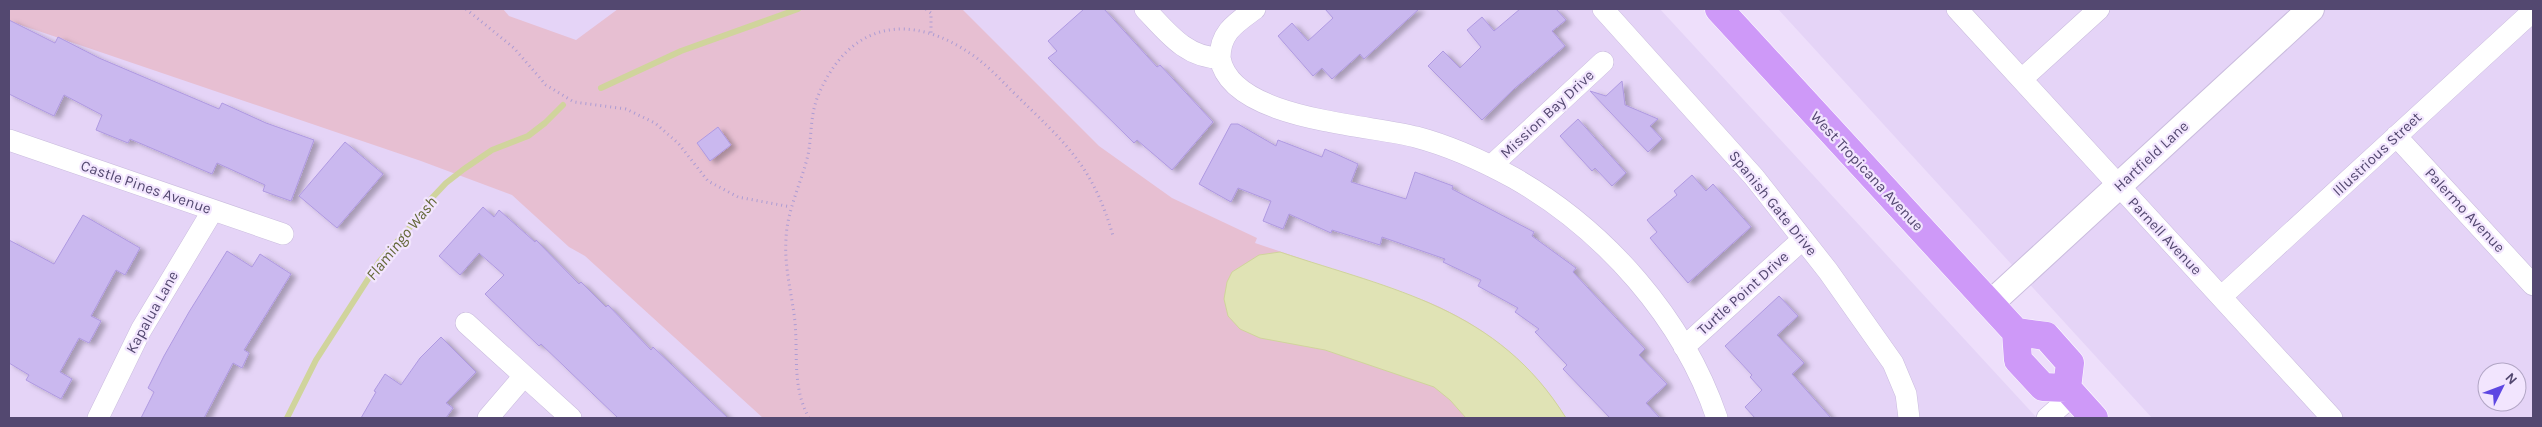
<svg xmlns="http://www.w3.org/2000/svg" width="2542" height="427" font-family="Karla,sans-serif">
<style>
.residential{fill:#e5d4f7;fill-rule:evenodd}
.green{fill:#e7bfd2}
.water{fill:#e0e3b5;stroke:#d0d49c}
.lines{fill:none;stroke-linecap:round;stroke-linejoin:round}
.stream{stroke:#d0d49c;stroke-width:6}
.building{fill:#cab8ef;stroke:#af99e1;filter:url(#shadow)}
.minor-casing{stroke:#cabcde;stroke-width:22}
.tertiary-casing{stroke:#cabcde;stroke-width:28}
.primary-casing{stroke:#fff;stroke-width:29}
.path{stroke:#ad9cd3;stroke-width:3;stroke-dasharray:1 4;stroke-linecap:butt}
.minor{stroke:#fff;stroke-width:21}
.tertiary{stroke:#fff;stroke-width:26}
.primary{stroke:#ce99f8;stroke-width:28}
.labels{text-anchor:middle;stroke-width:4.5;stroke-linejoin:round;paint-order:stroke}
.street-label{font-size:15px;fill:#534870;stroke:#f2e5fe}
.water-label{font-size:16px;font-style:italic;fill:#646837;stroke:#f2e5fe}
</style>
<defs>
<filter id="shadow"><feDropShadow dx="5.5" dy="3" stdDeviation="2.5" flood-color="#0004"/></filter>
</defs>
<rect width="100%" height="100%" fill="#eedffb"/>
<path class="residential" d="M9,9h1651l377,409h-2028z
M1778,9h755v409h-381zM2487,372h30v30h-30z"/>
<path class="green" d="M9,9h494l6,7 67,24 42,-31h344l137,137 73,52 85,40 -2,5 171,58c59,25 106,62 140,117h-803l-178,-162 -16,-9 -57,-52 -91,-34 -412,-140z"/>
<path class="water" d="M1280,252c114,38 218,56 286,166h-100l-16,-18 -16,-13 -109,-37 -65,-12 -20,-9 -12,-13 -4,-17 3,-17 5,-10 27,-17z"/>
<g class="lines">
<path class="stream" d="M601,88l80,-37 117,-42
M287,418l29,-58 63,-98 40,-45 11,-17 16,-17 18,-14 28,-19 36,-14 17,-13 18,-18"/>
</g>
<path class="building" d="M1084,9h20l53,58 3,-2 53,57 -41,48 -35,-30 -3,3 -86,-85 9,-7 -9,-10z
M1325,9h94l-55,50 -4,-5 -28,25 -10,-11 -9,8 -35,-40 14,-13 16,18 25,-23z
M1520,9h36l10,11 -14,11 13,15 -50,42 -33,32 -54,-54 15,-15 17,17 21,-21 -14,-17 15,-13 12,14z
M9,20l46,23 3,-6 41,21 120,51 3,-6 44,20 48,17 -23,61 -28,-10 2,-6 -48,-22 -5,11 -82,-35 -2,4 -32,-13 6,-15 -38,-20 -10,21 -45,-22z
M1622,81l3,24 33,14 -8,7 12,13 -14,13 -58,-61 16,5z
M1578,119l48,54 -14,13 -17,-18 -3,3 -32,-35z
M1231,124h7l38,22 2,-6 44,17 3,-8 33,15 -7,18 55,17 9,-27 38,14 -1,3 82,43 -2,4 44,32 -3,4 72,77 -6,6 28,29 -21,19 14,15h-50l-47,-49 4,-4 -32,-33 4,-3 -24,-17 3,-4 -40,-22 3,-6 -38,-18 2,-3 -63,-22 -2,8 -48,-15 -1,3 -42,-19 -6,15 -20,-8 8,-20 -33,-13 -7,14 -32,-18z
M718,127l13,18 -21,16 -13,-18z
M345,142l38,32 -46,54 -38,-32z
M1692,175l14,16 7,-7 38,43 -63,56 -38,-45 7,-6 -10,-12 30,-25 -3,-4z
M483,207l11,10 5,-7 36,32 1,-2 43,44 2,-2 25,25 2,-2 43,45 2,-3 75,71h-110l-77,-74 -2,2 -54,-52 19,-19 -25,-22 -19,22 -21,-19z
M83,215l57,33 -15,27 -9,-5 -25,46 10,5 -12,22 -10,-5 -19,34 12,7 -11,20 -35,-19 3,-5 -20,-12v-123l45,24z
M227,251l25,16 8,-13 31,20 -47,76 5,3 -7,15 -9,-5 -29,55h-63l13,-26 -6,-4 16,-32 25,-44z
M1779,296l19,20 -21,19 27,28 -12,11 39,44h-76l-10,-11 17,-17 -12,-13 2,-2 -27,-29z
M441,337l35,35 -30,31 7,5 -7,10h-85l15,-26 -2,-1 11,-17 16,11 19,-27z"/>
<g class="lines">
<defs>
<path id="minor" d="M1145,9c22,23 41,49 75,49 11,62 147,66 196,79 34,9 67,24 98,41 91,52 169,140 203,240
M1603,9l151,168 74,94 65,92 13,31 3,24
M1957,9l375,409
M1220,58c0,-26 16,-35 35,-49
M2022,79l77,-70
M2396,136l137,149
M9,140l274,94
M1491,166l112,-104
M2221,297l312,-286
M466,323l105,95
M1684,347l119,-108
M98,418l43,-88 72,-120
M488,418l36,-42
M2047,418l26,-23"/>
<path id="tertiary" d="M1990,304l321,-295"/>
<path id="primary" d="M1719,9l297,323 30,4 24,27 -3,25
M2016,332l2,28 25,27 24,1
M2067,388l27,30"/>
</defs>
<use href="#minor" class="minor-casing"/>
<use href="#tertiary" class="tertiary-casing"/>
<use href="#primary" class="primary-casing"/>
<path class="path" d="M466,9l48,39 32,37 28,17 52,7 29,14 23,20 30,38 30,16 53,10
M926,9l5,4v20
M809,418c-17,-31 -11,-62 -14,-96 -3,-28 -11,-55 -9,-83 1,-29 15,-55 22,-84 4,-20 2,-40 10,-59 31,-75 93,-85 156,-40 15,11 27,24 39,36 51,50 80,73 100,144"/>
<use href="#minor" class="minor"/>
<use href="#tertiary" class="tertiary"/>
<use href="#primary" class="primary"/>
</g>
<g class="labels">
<g class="street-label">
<text transform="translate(1547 114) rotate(-43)" y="5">Mission Bay Drive</text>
<text transform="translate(2377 154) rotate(-43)" y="5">Illustrious Street</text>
<text transform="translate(2151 156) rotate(-43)" y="5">Hartfield Lane</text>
<text transform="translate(1867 171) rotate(47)" y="5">West Tropicana Avenue</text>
<text transform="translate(146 187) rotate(19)" y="5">Castle Pines Avenue</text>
<text transform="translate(1773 203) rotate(51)" y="5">Spanish Gate Drive</text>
<text transform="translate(2465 210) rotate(47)" y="5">Palermo Avenue</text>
<text transform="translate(2165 236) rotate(47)" y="5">Parnell Avenue</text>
<text transform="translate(1743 293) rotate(-42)" y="5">Turtle Point Drive</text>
<text transform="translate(152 312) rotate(-61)" y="5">Kapalua Lane</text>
</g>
<g class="water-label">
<text transform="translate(401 238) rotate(-51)" y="6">Flamingo Wash</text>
</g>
</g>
<rect width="2542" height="427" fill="none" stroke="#534870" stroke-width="20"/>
<g transform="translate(2502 387) rotate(48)"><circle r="24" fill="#f2e5fe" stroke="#b2a6c5"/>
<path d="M0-4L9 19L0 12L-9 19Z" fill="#5e47e2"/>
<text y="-8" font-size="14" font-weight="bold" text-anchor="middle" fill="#534870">N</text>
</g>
</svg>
